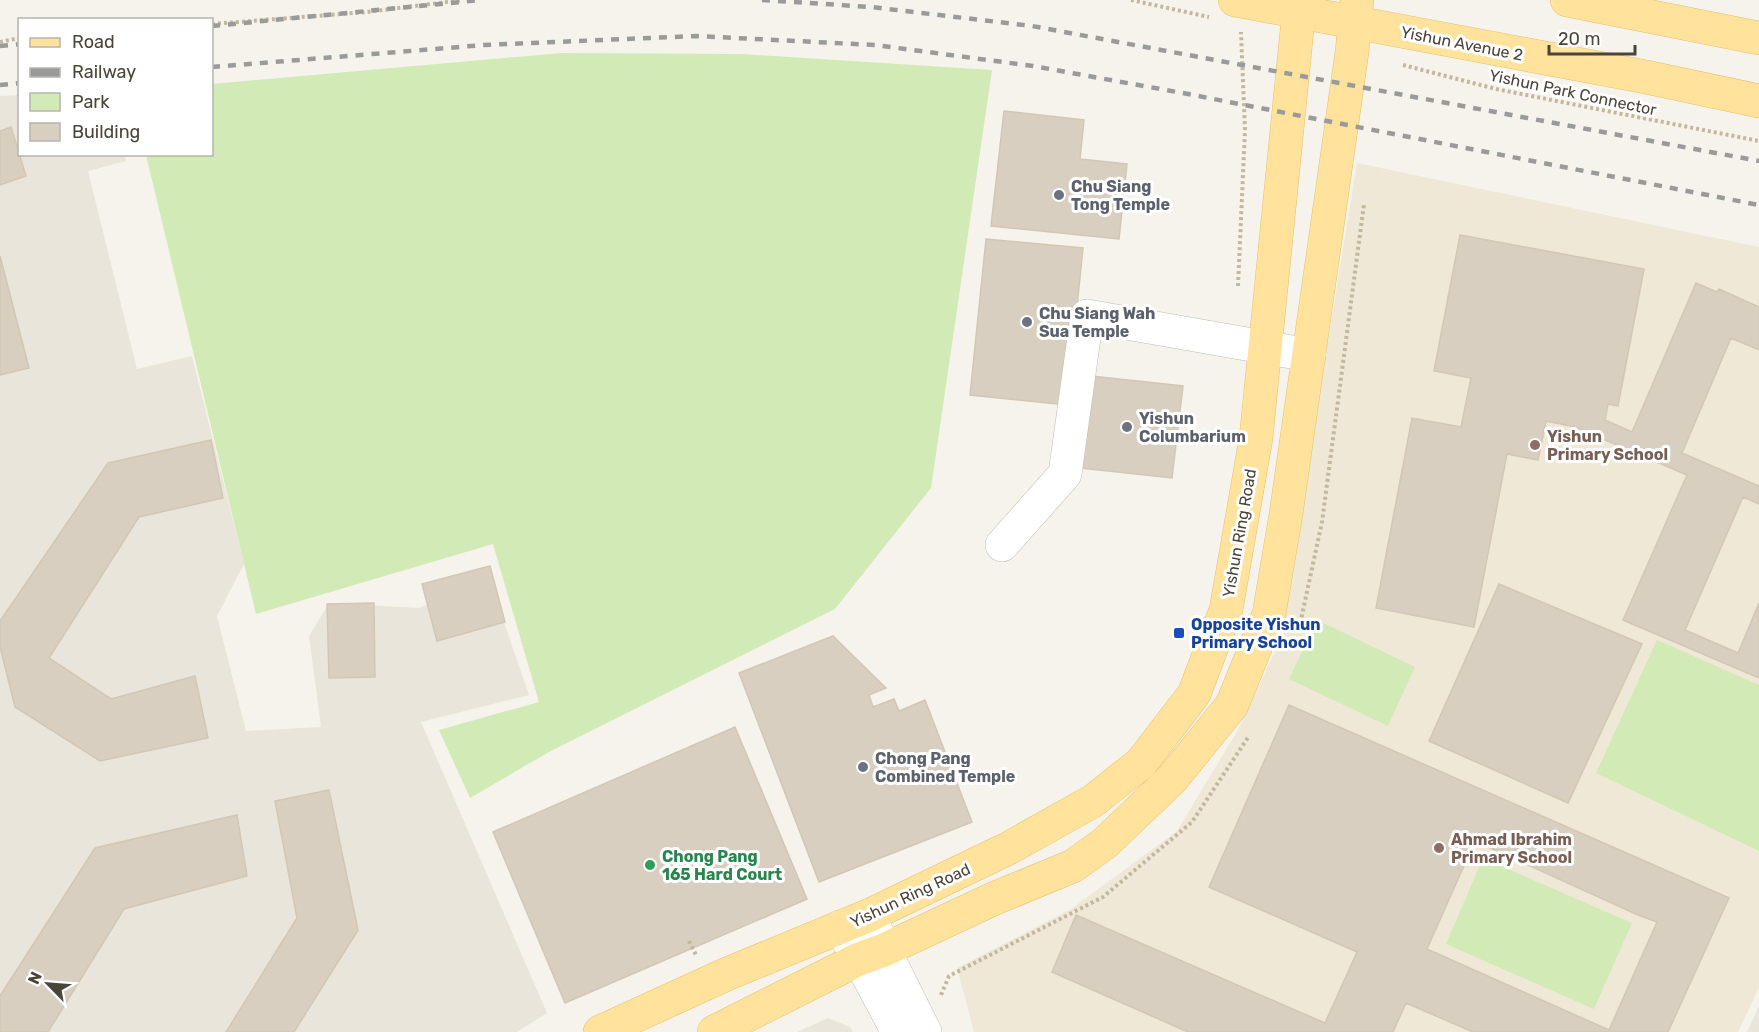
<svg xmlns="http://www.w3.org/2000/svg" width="1759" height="1032" font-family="Rubik,sans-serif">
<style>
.residential{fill:#eae5da}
.education{fill:#efe8d6}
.green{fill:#d2eab5}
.building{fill:#d8cfc1;stroke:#d3c7b4;stroke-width:1.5;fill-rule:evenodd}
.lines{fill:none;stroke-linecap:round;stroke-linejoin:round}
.minor-casing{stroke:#c2bbae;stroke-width:34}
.major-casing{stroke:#e6c16a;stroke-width:34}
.path{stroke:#c4b79f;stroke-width:4;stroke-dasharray:3 3;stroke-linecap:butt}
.minor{stroke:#fff;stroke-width:33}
.major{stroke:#ffe39c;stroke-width:33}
.rail{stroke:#9a9a9a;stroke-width:4.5;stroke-dasharray:8 8;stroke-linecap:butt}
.worship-dot{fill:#6b7280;stroke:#fff;stroke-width:2}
.education-dot{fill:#8d6e63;stroke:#fff;stroke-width:2}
.transit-dot{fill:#1a4fb4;stroke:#fff;stroke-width:2}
.leisure-dot{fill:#2e9e5b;stroke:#fff;stroke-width:2}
.labels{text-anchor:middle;stroke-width:6;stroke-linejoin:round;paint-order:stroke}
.street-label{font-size:16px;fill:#4b4439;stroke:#fff}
.worship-label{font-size:16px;font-weight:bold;fill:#5b616d;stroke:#fff;text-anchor:start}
.education-label{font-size:16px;font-weight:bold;fill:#785e54;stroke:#fff;text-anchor:start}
.transit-label{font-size:16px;font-weight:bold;fill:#164399;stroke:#fff;text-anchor:start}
.leisure-label{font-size:16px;font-weight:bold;fill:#27864d;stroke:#fff;text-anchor:start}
</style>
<rect width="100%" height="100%" fill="#f6f3ec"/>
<path class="residential" d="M19,95l1,59 104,1 2,6 -38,10 49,198 55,-13 52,208 -27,52 29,115 75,-4 -12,-91 20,-33 90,5 70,-29 40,116 -108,27 126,291 -30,19h-517v-936z
M1759,1006v26h-12z
M828,1018l22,9 3,5h-56z"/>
<path class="education" d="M1357,163l402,84v741l-21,44h-764l-17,-64 114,-59 106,-78 61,-101 41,-87z"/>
<path class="green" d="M562,53l180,1 250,16 -61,418 -96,121 -286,143 -79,46 -31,-68 100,-28 -46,-158 -237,70 -110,-459 66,-1v-70z
M1317,620l98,47 -27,59 -99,-47z
M1657,640l102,45v166l-163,-78z
M1483,858l149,65 -38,86 -148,-65z"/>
<path class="building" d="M1004,111l80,9 -4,39 47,5 -8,75 -128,-13z
M11,127l15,49 -26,9v-54z
M1460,235l184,34 -26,137 -10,-2 -3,16 27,12 64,-149 21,9 2,-3 40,18v43l-28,-12 -49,115 77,33v18l-16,-7 -58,133 53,23 21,-50v75l-136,-58 64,-145 -112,-48 -29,-6 -8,39 -31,-6 -33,173 -98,-19 36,-190 49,9 10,-49 -37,-7z
M986,239l97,9 -16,157 -97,-10z
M0,256l29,112 -29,7z
M1082,375l101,11 -11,92 -100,-11z
M211,440l12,58 -84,19 -90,141 62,41 84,-23 13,62 -108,23 -85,-54 -15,-60v-26l108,-158z
M490,566l15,56 -68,19 -15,-57z
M1499,584l143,60 -74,159 -139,-62z
M374,603l1,74 -46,1 -2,-74z
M833,636l53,52 -17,7 4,12 21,-8 5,12 26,-11 47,122 -153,60 -80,-209z
M1289,705l440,193 -61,134h-195l-67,-29 -13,29h-205l-136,-60 24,-57 249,108 32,-71 -148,-65zM1475,841l163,74 19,7 -48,108 -182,-81z
M735,727l72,172 -242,104 -72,-171z
M329,790l29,140 -64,102h-68l71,-114 -22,-117z
M237,815l10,61 -123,33 -76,123h-48v-36l95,-148z"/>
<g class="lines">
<defs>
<path id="minor" d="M1002,545l63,-71 22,-158 222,39
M870,915l14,35 41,82
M840,927l19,32 39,73"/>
<path id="major" d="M1235,0l411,77 113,24
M1567,0l192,38
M600,1032l127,-58 143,-59 139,-67 84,-47 48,-38 53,-69 32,-84 30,-172 44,-438
M714,1032l145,-73 25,-9 109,-51 80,-33 32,-23 67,-64 60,-74 37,-91 17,-100 66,-462 5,-52"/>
</defs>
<use href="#minor" class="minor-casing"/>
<use href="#major" class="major-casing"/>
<path class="path" d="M1131,0l78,17
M212,24l155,-12 96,-12
M0,42l20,-4
M1403,65l93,24 263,52
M1238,286l7,-156 -4,-98
M1299,629l23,-107 42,-318
M689,941l7,14
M941,995l8,-19 154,-79 89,-75 57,-86"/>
<use href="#minor" class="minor"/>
<use href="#major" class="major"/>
<path class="rail" d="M762,0l109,7 161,19 727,135
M212,26l269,-26
M0,46l20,-2
M212,67l272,-22 212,-9 179,9 158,21 155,28 571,111
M0,85l20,-2"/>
</g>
<g class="worship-dot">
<circle cx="1059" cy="195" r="6"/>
<circle cx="1027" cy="322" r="6"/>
<circle cx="1127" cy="427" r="6"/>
<circle cx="863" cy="767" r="6"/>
</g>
<g class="education-dot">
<circle cx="1535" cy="445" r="6"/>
<circle cx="1439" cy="848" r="6"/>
</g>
<rect class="transit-dot" x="1173" y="627" width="12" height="12" rx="3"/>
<circle class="leisure-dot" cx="650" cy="865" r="6"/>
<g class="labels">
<g class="street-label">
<text transform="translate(1462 43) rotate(11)" y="6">Yishun Avenue 2</text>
<text transform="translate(1573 92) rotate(12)" y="6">Yishun Park Connector</text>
<text transform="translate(1239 533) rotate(-80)" y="6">Yishun Ring Road</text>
<text transform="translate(910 895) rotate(-25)" y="6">Yishun Ring Road</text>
</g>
<g class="worship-label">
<text x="1071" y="192">Chu Siang<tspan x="1071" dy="18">Tong Temple</tspan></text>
<text x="1039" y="319">Chu Siang Wah<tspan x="1039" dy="18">Sua Temple</tspan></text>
<text x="1139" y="424">Yishun<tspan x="1139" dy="18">Columbarium</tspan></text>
<text x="875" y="764">Chong Pang<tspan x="875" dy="18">Combined Temple</tspan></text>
</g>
<g class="education-label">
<text x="1547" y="442">Yishun<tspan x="1547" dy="18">Primary School</tspan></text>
<text x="1451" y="845">Ahmad Ibrahim<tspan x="1451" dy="18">Primary School</tspan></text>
</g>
<g class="transit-label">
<text x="1191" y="630">Opposite Yishun<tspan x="1191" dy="18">Primary School</tspan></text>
</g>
<g class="leisure-label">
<text x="662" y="862">Chong Pang<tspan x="662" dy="18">165 Hard Court</tspan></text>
</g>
</g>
<rect x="18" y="18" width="195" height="138" fill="#ffffff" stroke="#b7b4b0" stroke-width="1.5"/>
<rect x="30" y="38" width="30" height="9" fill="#ffe39c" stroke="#b7b4b0" stroke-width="1.5"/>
<text x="72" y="48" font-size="18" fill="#4b4439">Road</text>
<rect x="30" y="68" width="30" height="9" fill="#9a9a9a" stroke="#b7b4b0" stroke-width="1.5"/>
<text x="72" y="78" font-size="18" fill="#4b4439">Railway</text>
<rect x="30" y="93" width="30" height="18" fill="#d2eab5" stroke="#b7b4b0" stroke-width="1.5"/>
<text x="72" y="108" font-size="18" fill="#4b4439">Park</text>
<rect x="30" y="123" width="30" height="18" fill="#d8cfc1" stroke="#b7b4b0" stroke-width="1.5"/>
<text x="72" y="138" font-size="18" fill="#4b4439">Building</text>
<g transform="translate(48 984) rotate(295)" stroke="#ffffff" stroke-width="4.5" paint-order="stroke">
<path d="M0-4.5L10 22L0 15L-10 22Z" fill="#4b4439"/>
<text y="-9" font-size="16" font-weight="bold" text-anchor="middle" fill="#4b4439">N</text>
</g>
<path d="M1549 45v9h86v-9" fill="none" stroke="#4b4439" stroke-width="3"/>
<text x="1558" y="45" font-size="18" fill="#4b4439" stroke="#ffffff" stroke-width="4.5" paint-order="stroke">20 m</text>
</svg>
